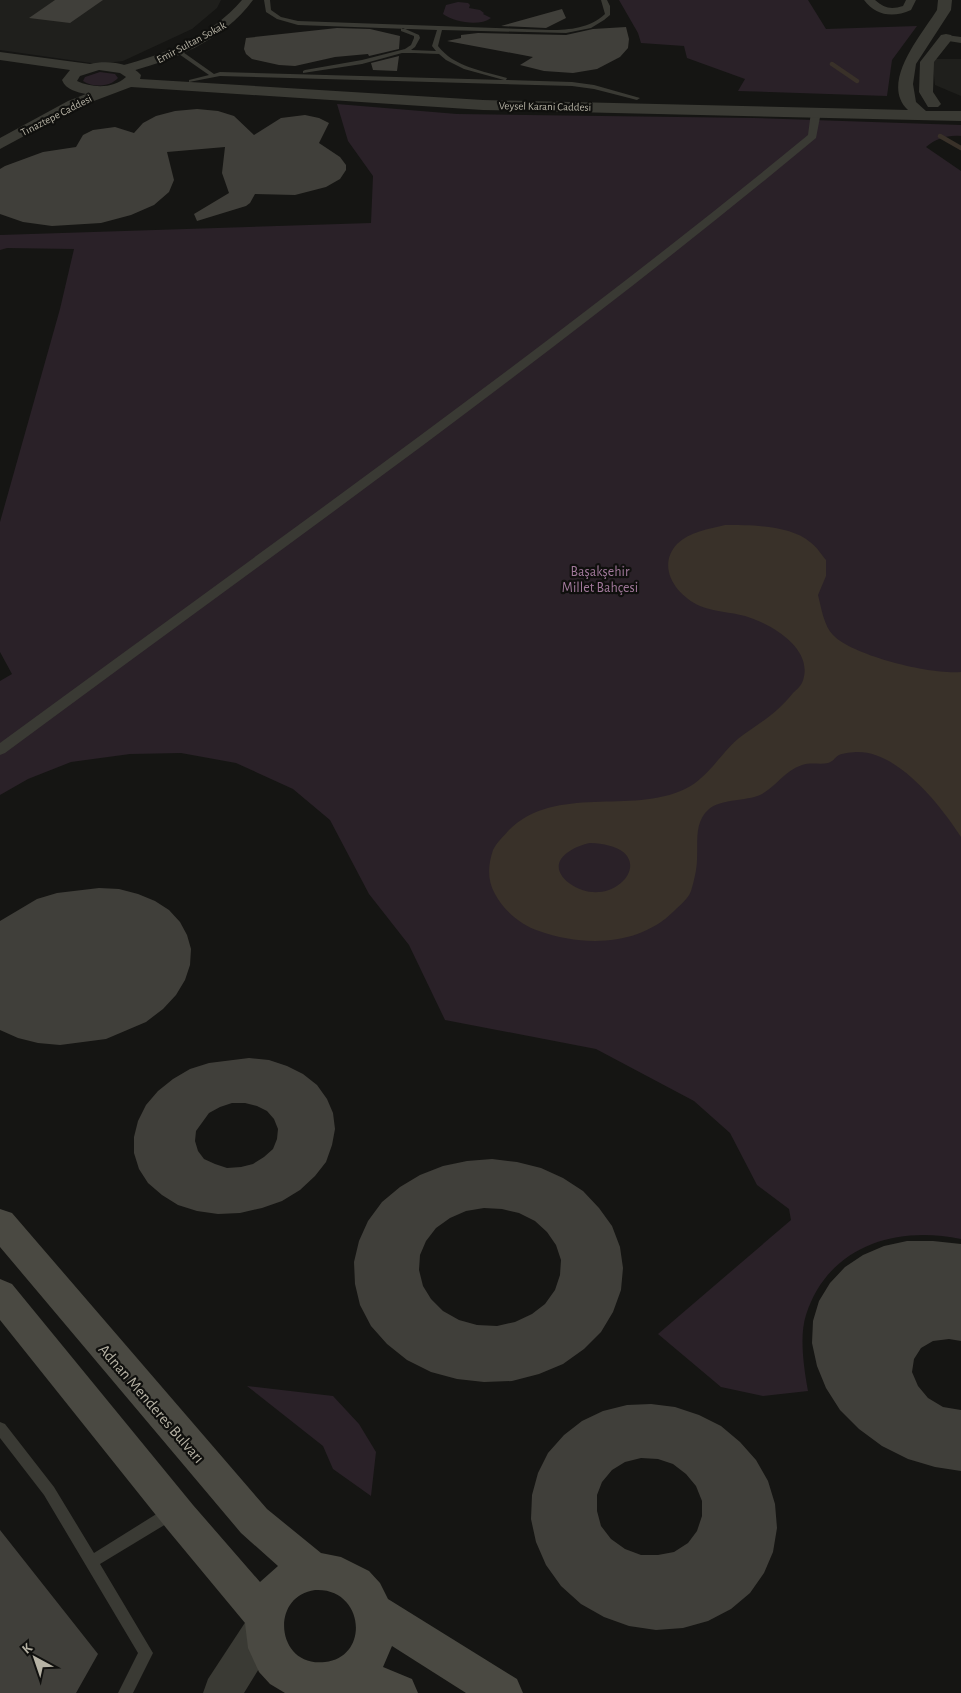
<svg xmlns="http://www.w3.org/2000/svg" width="961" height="1693" font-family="'Alegreya Sans',sans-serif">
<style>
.built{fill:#1f1f1c}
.green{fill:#2a2128}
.water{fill:#393129;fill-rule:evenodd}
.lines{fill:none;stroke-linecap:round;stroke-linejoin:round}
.stream{stroke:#393129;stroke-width:4.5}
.building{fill:#403f3a;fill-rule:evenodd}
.service{fill:#3a3a34;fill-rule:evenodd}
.pedestrian{fill:#3a3a34;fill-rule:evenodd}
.minor{fill:#3a3a34;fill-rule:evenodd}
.tertiary{fill:#3a3a34;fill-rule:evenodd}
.secondary{fill:#4a4942;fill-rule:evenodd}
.labels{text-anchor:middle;stroke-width:4.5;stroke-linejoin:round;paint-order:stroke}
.far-street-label{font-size:11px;fill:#b6b2a4;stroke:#10100e}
.park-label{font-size:14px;fill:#a2799c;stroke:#10100e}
.near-street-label{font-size:16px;fill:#b6b2a4;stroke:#10100e}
</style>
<rect width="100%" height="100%" fill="#151513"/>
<path class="built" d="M0,0h221l-4,8 -25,21 -69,32 -25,3 -98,-14z
M932,59h29v37l-26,-11z"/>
<path class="green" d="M619,0h189l18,29 91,-3 -25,34 -5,36 -149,-5 7,-12 -58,-21 -3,-12 -43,-3 -3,-10z
M458,2l10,1 2,2 -1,3 11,2 4,3 -1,1 8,4c-12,9 -37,4 -48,-4l3,-9z
M100,72l15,2 3,4c-8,9 -25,10 -35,3l2,-4z
M337,104l120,10 297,4 207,7v11c-14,-1 -24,2 -35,11l35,24v1068c-65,-14 -133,7 -155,76 -7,21 -2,54 2,76l-45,5 -42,-9 -63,-53 133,-114 -2,-11 -32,-24 -27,-52 -36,-32 -98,-52 -151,-29 -36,-75 -40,-51 -39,-74 -37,-31 -57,-26 -55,-10 -51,1 -59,8 -43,17 -28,16v-114l12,-7 -12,-22v-130l60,-213 14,-60 -67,-1 -7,2v-15l371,-12 2,-47 -25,-35z
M247,1386l86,10 26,28 17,28 -5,44 -38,-27 -10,-23z"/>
<path class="water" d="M725,525c26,0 65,0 85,17 6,4 11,12 16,18v16l-8,19c3,12 6,31 15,40 20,21 99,40 128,37v165c-20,-31 -62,-85 -103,-85 -5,0 -15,1 -19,3 -5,3 -5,6 -11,8 -8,2 -17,-1 -26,2 -18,6 -26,22 -42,30 -14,6 -39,4 -51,14 -15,13 -11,33 -12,50 0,10 -3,22 -6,32 -3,8 -11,14 -17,20 -35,35 -90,36 -135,20 -18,-6 -35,-20 -44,-37 -8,-14 -7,-29 -2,-44 4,-8 10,-13 16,-20 47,-46 122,-15 176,-41 25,-12 37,-39 58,-54 19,-13 36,-24 50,-42 3,-3 7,-6 9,-10 14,-33 -30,-59 -57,-67 -15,-4 -30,-4 -45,-10 -24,-11 -44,-39 -23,-62 12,-12 32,-15 48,-19zM590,843c79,3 25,74 -21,40 -25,-20 1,-36 21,-40z"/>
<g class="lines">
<path class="stream" d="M832,64l25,17
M940,136l21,12"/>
</g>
<path class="building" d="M55,0h48l-33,23 -41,-5z
M562,9l4,9 -20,10 -45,-2z
M626,27l3,12 -1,9 -8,9 -23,12 -24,4 -29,-2 -24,-6 13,-8 -86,-16 14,-3v-3l17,-2 88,2 27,-6z
M337,28l33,1 30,7 -1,13 -30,7 -1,-2 -33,3 -40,9 -16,-1 -27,-6 -6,-5 -2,-5 2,-11z
M399,56l-2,15 -24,-1 -2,-7z
M197,109l21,2 16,5 20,19 27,-17 24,-3 14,3 10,5 -10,20 21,14 6,8v5l-6,9 -14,8 -31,8 -40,-1 -5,9 -4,3 -49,15 -3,-7 35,-21 -7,-20 3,-26 -58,5 7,28 -5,12 -15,13 -23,10 -30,8 -49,3 -29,-4 -23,-8v-45l5,-3 38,-14 33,-5 7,-12 10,-5 22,-3 19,6 9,-10 13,-7 19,-5z
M99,888l20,1 19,5 17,7 14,9 11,12 7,13 4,14 -1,16 -5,15 -9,15 -13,14 -17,13 -40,17 -46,6 -22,-2 -20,-5 -18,-8v-109l37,-22 20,-6z
M249,1058l20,2 18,6 16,8 14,11 10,14 6,14 2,16 -3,16 -6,17 -11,14 -15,14 -18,11 -20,7 -22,5 -22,1 -21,-3 -19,-6 -16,-10 -14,-12 -9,-14 -5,-16v-16l4,-16 8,-16 12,-14 15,-12 17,-10 19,-6zM232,1103h13l12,3 10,5 7,8 4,10 -1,10 -4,10 -9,8 -11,7 -12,3 -14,1 -12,-4 -11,-5 -6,-8 -3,-10 1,-10 13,-18 11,-6z
M492,1159l25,3 24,6 22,10 20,13 16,17 13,18 8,21 3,21 -2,22 -8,22 -12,20 -17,17 -21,15 -24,10 -27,7 -28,1 -27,-3 -26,-7 -24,-12 -20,-16 -16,-18 -11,-21 -5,-21 -1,-22 5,-21 9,-20 14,-19 18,-15 20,-12 23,-9 24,-5zM484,1208l18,1 17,4 16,8 12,11 9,13 5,15 -1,15 -5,15 -10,14 -13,10 -17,8 -18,4 -20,-1 -18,-5 -16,-9 -12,-12 -8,-13 -4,-16 1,-15 6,-14 10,-13 14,-10 16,-7z
M907,1241h26l28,3v97l-12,-2 -16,2 -12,7 -7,11 -2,13 6,14 10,12 15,9 18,3v61l-26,-4 -27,-8 -26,-13 -23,-17 -19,-19 -14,-22 -9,-22 -5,-23 1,-22 6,-20 11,-18 15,-16 18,-12 21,-9z
M651,1404l24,3 24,8 22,11 19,16 16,18 12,21 7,23 2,24 -4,24 -9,21 -14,20 -19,16 -23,12 -25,7 -27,2 -27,-4 -25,-9 -23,-13 -20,-18 -15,-21 -10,-23 -5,-23 1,-24 6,-22 10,-20 16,-18 18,-14 21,-10 24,-6zM641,1458l17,1 15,5 13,10 10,12 6,15v15l-5,15 -9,12 -14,9 -16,3h-17l-16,-6 -14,-10 -10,-13 -4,-15v-16l5,-13 10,-12 13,-8z
M0,1530l98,124 -22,39h-76z"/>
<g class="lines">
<path class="service" d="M264,0h6l1,10 10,7 17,4 252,9c20,0 40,-2 55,-16l-4,-14h6l3,6v9l-6,5 -13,8 -25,5 -124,-3 -4,16c16,21 45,25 69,32l-1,2 66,2 22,3 46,13 -3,2 -43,-11 -22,-3 -352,-10 -31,6v-2l20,-5 -33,-23v-2h4l34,24 6,-2 284,8 -40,-11 -18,-9 -7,-6 -25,-1h-12l-40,11 -59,9v-2l2,-1 57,-10 43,-11 6,-4 3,-7v-2l-13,-5v-2l2,-1 16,7 1,3 -5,9 -4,3 25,1 -4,-5 5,-16 -139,-5 -21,-6 -11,-7z
M0,1422l5,2 49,63 40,66 72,-45 5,-1 5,1 2,5 -2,5 -76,46 53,89 -20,40h-15l20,-40 -94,-158 -44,-57z"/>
<path class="pedestrian" d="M816,109l5,3 -5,26c-261,217 -538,413 -811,615l-5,2v-12c272,-200 548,-394 808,-608l3,-23z"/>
<path class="minor" d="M242,0h11c-30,41 -81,61 -129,73l-6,-4 2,-3c46,-12 90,-29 122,-66z
M864,0h11c9,8 16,10 28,6l3,-6h10l-5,10c-18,8 -35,6 -47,-10z
M946,35l15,2v6l-19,-3 -2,-2z"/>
<path class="tertiary" d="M938,0h14l-1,10 -35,54 -3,20 3,18 10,9h35v10l-478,-11 -352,-23 -53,20 -78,42v-11l68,-37 18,-7c-9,-2 -20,-4 -24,-14l8,-10 -70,-10v-8l90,12c15,-4 41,-2 51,11l-1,4 343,21 425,10c-29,-27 14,-76 29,-100zM99,70l21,3 6,4c-13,12 -34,11 -49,4l3,-5z
M946,34l5,1 2,3 -19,24 -1,30 8,12 -3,3h-10l-9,-15 1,-30 21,-27z
M263,1610l13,5 6,13 -6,13 -32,52h-41l5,-14 42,-64z"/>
<path class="secondary" d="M0,1209l12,4 255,296 54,44 20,4 28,14 11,12 8,16 129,80 6,14h-57l-74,-47 -9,21 29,12 6,14h-133l-15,-9 -11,-12 -11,-24 -3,-25 -78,-94 -167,-209v-41l12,5 181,221 67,77 18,-16 -37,-33 -241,-286zM315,1590c49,-3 56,67 10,72 -49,6 -56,-66 -10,-72z"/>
</g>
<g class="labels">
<g class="far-street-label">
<text transform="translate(191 42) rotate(-28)" y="4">Emir Sultan Sokak</text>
<text transform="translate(545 106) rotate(1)" y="4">Veysel Karani Caddesi</text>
<text transform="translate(56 115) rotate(-27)" y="4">Tınaztepe Caddesi</text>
</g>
<g class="park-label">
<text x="600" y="576">Başakşehir<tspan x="600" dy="16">Millet Bahçesi</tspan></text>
</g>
<g class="near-street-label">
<text transform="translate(152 1403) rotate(49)" y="6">Adnan Menderes Bulvarı</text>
</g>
</g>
<g transform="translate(35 1658) rotate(320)" stroke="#10100e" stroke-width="4" paint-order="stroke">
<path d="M0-4L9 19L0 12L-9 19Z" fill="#b6b2a4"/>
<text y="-8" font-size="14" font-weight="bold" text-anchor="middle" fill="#b6b2a4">K</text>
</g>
</svg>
